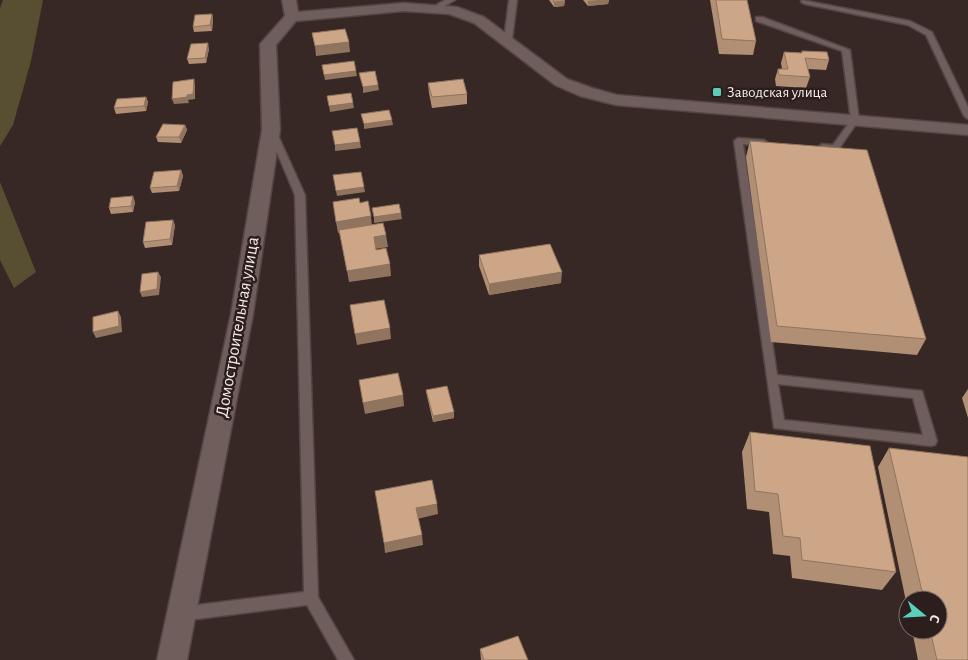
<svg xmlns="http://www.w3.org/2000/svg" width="968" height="660" font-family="'Alegreya Sans',sans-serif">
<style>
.green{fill:#584e31}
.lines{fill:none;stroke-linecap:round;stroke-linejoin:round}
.lane-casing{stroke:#524543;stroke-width:3}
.street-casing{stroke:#524543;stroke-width:3}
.lane{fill:#6f5e5b;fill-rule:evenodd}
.street{fill:#6f5e5b;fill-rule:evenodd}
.wall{fill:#b08f74}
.shaded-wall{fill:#90745e}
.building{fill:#cda687;stroke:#90745e}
.poi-dot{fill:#5cceba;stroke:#2c1e1c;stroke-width:2}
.labels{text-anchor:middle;stroke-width:5;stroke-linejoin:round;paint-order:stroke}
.far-poi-label{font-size:15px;fill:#f5ebe9;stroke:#2c1e1c;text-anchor:start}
.street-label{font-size:18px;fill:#f5ebe9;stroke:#2c1e1c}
</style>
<rect width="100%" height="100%" fill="#372825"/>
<path class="green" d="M3,0h40l-12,61 -18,64 -13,21v-138z
M0,182l36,90 -22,16 -14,-28z"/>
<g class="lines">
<defs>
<path id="lane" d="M445,0h10l-17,10 -7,-2z
M509,0h8l-5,40 -4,2 -4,-2z
M802,0l108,21 22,11 36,75v12l-4,-3 -38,-81 -18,-10 -103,-21 -4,-2z
M756,17h6l88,33 9,70 -21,30h-16l-4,-3 4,-3 11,1 18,-25 -9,-69 -86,-30z
M272,128l4,3 29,64 13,402 36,63h-16l-31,-55 -126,16 -5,-2 -2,-5 2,-5 5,-2 123,-15 -9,-397 -27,-64z
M738,138l26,2 4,3 -4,3 -21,-2 34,231 145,16 15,50 -2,4 -4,1 -157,-18 -40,-287zM778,384l135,14 10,37 -139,-15z"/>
<path id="street" d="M282,0h14l2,12 106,-9 53,4 27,10 83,62 25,9 25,7 351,30v10l-352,-30 -36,-9 -25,-11 -81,-62 -25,-9 -45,-3 -108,10 -20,24 4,85 -27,184 -66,346h-30l74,-346 31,-184 -2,-86 25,-28z"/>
</defs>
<use href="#lane" class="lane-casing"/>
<use href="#street" class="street-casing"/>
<use href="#lane" class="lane"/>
<use href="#street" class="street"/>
</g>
<path class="wall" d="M549,0h16l-1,6 -10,1z
M583,0h26l-1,4 -20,2z
M710,0h37l9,41 -3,14 -34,-1z
M212,14l1,5 -1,12 -18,1 -1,-5z
M209,49l-3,14 -17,1 -2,-5z
M802,51l27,9 -3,10 -18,-1 2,8 -4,11 -30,-2 -1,-7 3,-10h4l-1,-6 3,-11 17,1z
M428,83l39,11v10l-35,4 -3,-15z
M146,97l2,5 -2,9 -30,3 -2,-6z
M185,125l2,5 -6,13 -23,-1 -2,-5z
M750,141l176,198 -9,16 -146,-13 -25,-185z
M181,170l2,6 -4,15 -27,2 -2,-5z
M135,202l-2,10 -22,2 -2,-6z
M175,225l-3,20 -27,3 -2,-6z
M479,255l82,28 -72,12 -10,-29z
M968,389v29l-6,-20z
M426,390l28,22v6l-21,4 -6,-26z
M750,432l146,140 -14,18 -90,-12 -2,-22 -17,-2 -4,-42 -22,-3 -5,-57z
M889,448l79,212h-50l-6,-30h26v-30h-30v11l-30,-144z
M480,649l48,11h-47z"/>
<path class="shaded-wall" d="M562,0h3l-1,6 -10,1v-5z
M598,0h11l-1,4 -20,2v-5z
M212,14l1,5 -1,12 -2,-6z
M349,42l1,10 -34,4 -1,-10z
M208,43l1,6 -3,14 -1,-5z
M356,71l1,5 -32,4 -1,-5z
M194,79l1,6v14l-7,1 1,3 -15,1 -2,-5 15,-4z
M378,85l1,5 -16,3v-6z
M146,97l2,5 -2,9 -2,-5z
M353,103l1,5 -24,4 -1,-6z
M392,120l1,5 -29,4v-5z
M185,125l2,5 -6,13 -2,-6z
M360,142l1,6 -26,3v-6z
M181,170l2,6 -4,15 -2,-5z
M364,187l1,5 -28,4 -1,-5z
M133,196l2,6 -2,10 -2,-6z
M401,213l1,6 -28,4v-6z
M371,216l1,11 -34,6 -2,-11z
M173,220l2,5 -3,20 -2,-6z
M386,235l2,12 -13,2 -1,-12z
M390,264l1,12 -42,6 -2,-11z
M158,272l3,5 -2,18 -17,2 -2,-5z
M562,272l-1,11 -72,12v-11z
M118,311l3,6 1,15 -26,6 -3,-6z
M390,328l1,11 -34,6 -2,-11z
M403,395l1,11 -39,8 -2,-11z
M454,412v6l-21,4v-6z
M437,504l1,10 -21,5 -1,-11z
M422,535l1,10 -38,8 -1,-10z"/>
<path class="building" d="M553,0h11l1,1 -11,1z
M716,0h31l9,41 -34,-2z
M212,14l-2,11 -17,2 2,-12z
M345,29l4,13 -34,4 -3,-13z
M208,43l-3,15 -18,1 4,-15z
M802,51l25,1 2,8 -24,-2 5,19 -31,-2 -1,-6h10l-4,-17 18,1z
M354,61l2,10 -32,4 -2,-10z
M375,71l3,14 -15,2 -4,-14z
M194,79l-1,15 -6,1v2l-15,2 1,-17z
M463,79l4,15 -35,3 -4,-14z
M351,93l2,10 -24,3 -2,-10z
M146,97l-2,9 -30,2 3,-9z
M389,110l3,10 -28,4 -3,-10z
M163,124l22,1 -6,12h-23z
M357,128l3,14 -25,3 -3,-14z
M750,141l117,9 59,189 -149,-13z
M181,170l-4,16 -27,2 4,-16z
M361,172l3,15 -28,4 -3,-16z
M133,196l-2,10 -22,2 2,-10z
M359,198l1,5 8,-2 3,15 -35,6 -3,-20z
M399,204l2,9 -27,4 -2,-9z
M173,220l-3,19 -27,3 3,-20z
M383,223l3,12 -12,2 2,13 10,-2 4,16 -43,7 -8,-41z
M550,244l12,28 -73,12 -10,-29z
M158,272l-1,17 -17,3 2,-18z
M384,300l6,28 -35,6 -5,-29z
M118,311l1,15 -26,6v-15z
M398,373l5,22 -40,8 -4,-23z
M447,386l7,26 -21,4 -7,-26z
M750,432l120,14 26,126 -94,-12 -2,-22 -17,-2 -5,-42 -23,-3z
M889,448l79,9v203h-31l-7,-30h8v-30h-14z
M432,480l5,24 -21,4 6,27 -38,8 -9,-52z
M518,636l10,24h-44l-4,-11z"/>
<rect class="poi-dot" x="712" y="87" width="10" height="10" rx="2.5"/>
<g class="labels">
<g class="far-poi-label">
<text x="727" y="97">Заводская улица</text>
</g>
<g class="street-label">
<text transform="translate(237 327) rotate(-80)" y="6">Домостроительная улица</text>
</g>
</g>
<g transform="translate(923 615) rotate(108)"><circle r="24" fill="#2c1e1c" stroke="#7c706e"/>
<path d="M0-4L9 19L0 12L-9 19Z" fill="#5cceba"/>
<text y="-8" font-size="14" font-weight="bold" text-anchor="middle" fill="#f5ebe9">С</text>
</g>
</svg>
